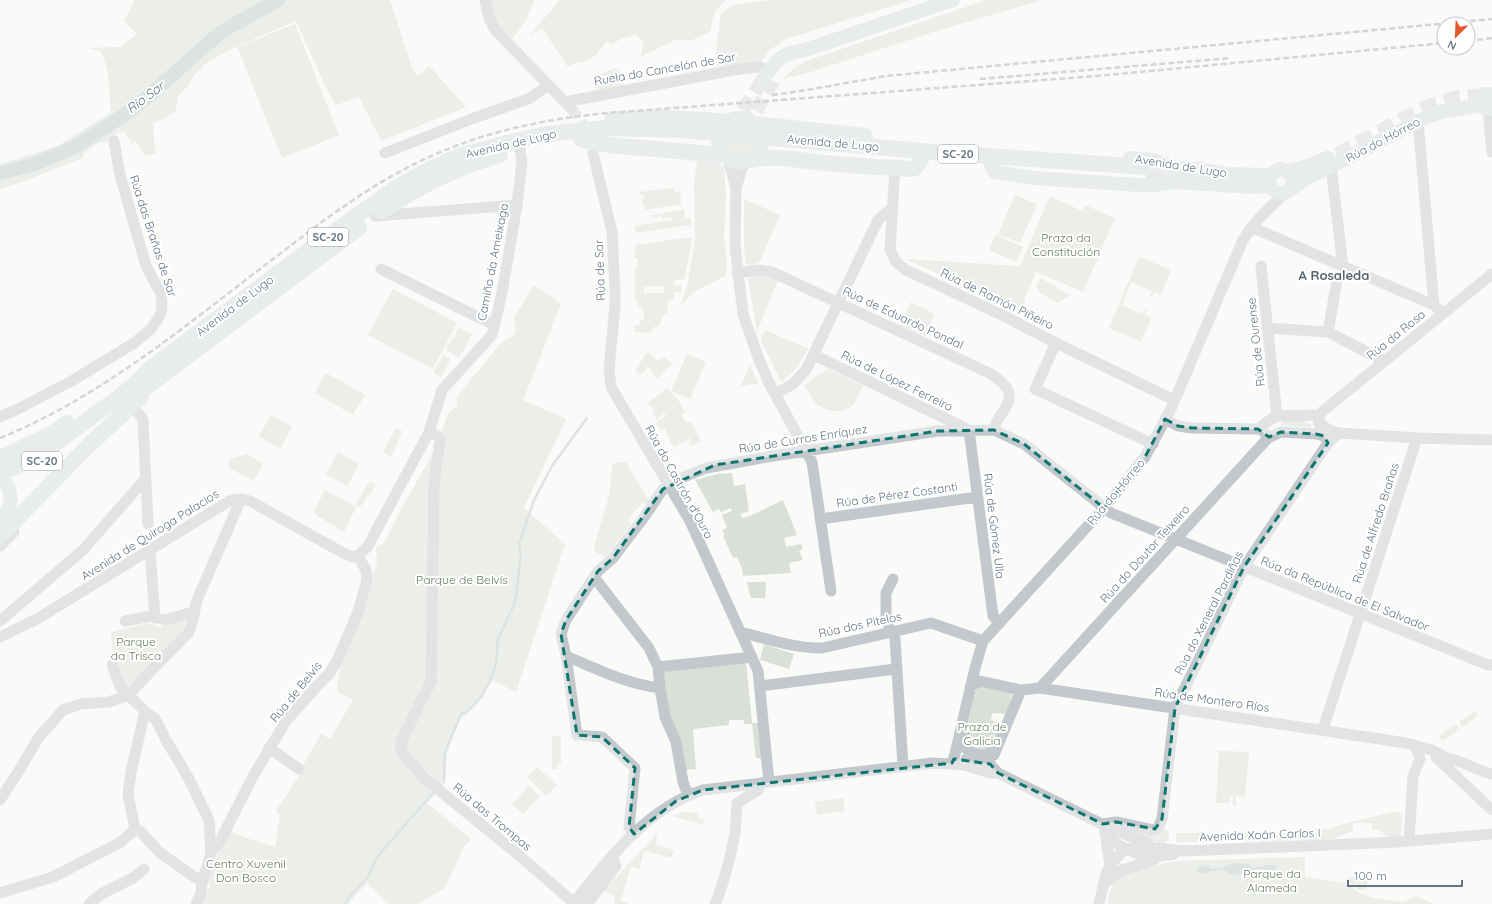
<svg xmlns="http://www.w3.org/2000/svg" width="1492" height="904" font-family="Quicksand,sans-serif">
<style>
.green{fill:#dadfd7;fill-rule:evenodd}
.water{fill:#bbc7cb}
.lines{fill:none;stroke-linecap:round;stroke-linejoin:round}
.stream{stroke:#bbc7cb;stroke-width:2.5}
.river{stroke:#bbc7cb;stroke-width:14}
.minor-tunnel{stroke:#d5d9db;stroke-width:11;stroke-dasharray:11 5.5;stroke-linecap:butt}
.major-tunnel{stroke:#d5d9db;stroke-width:14;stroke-dasharray:14 7;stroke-linecap:butt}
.highway-tunnel{stroke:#d5d9db;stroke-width:16;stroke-dasharray:16 8;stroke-linecap:butt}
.minor{stroke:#c3c8cc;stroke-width:11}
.major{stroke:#d6dbdf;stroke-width:14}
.highway{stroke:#d6dbdf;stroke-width:16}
.rail{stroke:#a2aab0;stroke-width:2.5;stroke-dasharray:6 3;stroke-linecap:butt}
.marked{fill:none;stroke:#0f766e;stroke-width:3;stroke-dasharray:8 5;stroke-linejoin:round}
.labels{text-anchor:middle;stroke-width:4;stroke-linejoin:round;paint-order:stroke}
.shield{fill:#fff;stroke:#939fa8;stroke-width:1}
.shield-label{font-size:11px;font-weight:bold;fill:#657683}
.street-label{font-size:12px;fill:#657683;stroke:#fff}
.park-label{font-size:12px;fill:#687a64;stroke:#fff}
.water-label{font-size:13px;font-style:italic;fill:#60757c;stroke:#fff}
.neighbourhood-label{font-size:13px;font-weight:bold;fill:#57646e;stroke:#fff}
</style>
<rect width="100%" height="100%" fill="#fafaf8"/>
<path class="green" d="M135,0h255l22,68 5,7h2l9,-8 3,1 35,39 -85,34 -22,-44 -23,8 -9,-15 -31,-69 -63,27 -28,16 -11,12 -6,10 -10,10 -2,14 -10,8 -12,4 -1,12 3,19 -11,3 -9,-14 -5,2 -1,-5 -3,-2 -1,-4 -6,-2 -14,11 -8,1 -14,10 -1,5 -58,23 -25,8v-25l58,-18 53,-34 -3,-39 -6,-21 -14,-4 32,-1 17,-13 -13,-13z
M490,0h44l-8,20 -15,21 -16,-20z
M560,0h168h-2l-11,11 -5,21 -18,8h-17l-35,17 4,-14 -8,-8 -15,4 -9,5 -5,-3c-6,8 -12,17 -21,20 -8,3 -11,1 -18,6l-26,-39 -12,7z
M768,0h143l-125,39 -16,11 -9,12 -47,4 7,-52 9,-8z
M987,0h56l-107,31 -125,41 -28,7 10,-10 13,-8z
M295,24l44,111 -57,23 -45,-111z
M618,68l7,21 -25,4 -6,-17z
M723 140a16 16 0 1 1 32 0a16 16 0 1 1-32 0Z
M699,160h16l9,7 2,28 -2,40 3,28 -2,13 -29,15 -15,13 6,-18 8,-44 -1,-59 3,-20z
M1146,166l73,12 -74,1 2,-6z
M674,188l1,4 5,-1 1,13 -35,6 -1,-5h-3l-1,-7 4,-1 -1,-2h-4v-3z
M1015,195l22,9 -17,39 -22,-9z
M1050,196l32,15 3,-6 30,13 -32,74 -47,-20 -12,28 2,1 -7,11 -113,-53 114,7z
M744,199l36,16 -21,48 -13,2 -2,-18z
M684,210l1,9 6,-1v7l-55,8 -1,-7 38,-6 -1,-3 -11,2v-3l-8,2 -1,-3z
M996,235l27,12 -7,15 -27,-12z
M692,237l-2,15 -6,27 -9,1 -1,6 8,-1 -1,7h-7v7l-6,1v7l-2,7h-2l-6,13h-5l-1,6 -17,-1v-7l4,1 1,-6h4l-1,-13h-6v-7l-2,-1v-30h2v-6l1,-1v-4h-3v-13zM664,286v7h-20v-6z
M1139,257l32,13 -10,25 -7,-3 -2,5 -2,-1 2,-5 -21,-9 -9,23 20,9 3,-5 2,1 -2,5 6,3 -10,24 -32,-14z
M759,276l12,1 7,3 -21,51 -9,-53z
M1041,278l28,17 -1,2 -11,6 -18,-11 -3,-7z
M534,285l27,19 -38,96 43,19 -42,89 41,36 -49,148 -24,-12 -13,22 -20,19 -12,32 -3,31 -17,19 44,36 -8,9 -18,40 -27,16h-29l-22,-20 -11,10 -7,10h-147l9,-19 -5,-3 1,-5 23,-46 16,7 29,9 5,-32 -3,-2v-4l24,-36 1,-6 19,-33 9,5 23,-39 -16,-9 3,-25 37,-103 -1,-15 9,-6 13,-27 39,-69 11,-33 9,-7v-9l44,-54 12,-7 3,-5 -2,-13z
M393,289l64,34 -24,46 -65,-34z
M911,302l24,12 -10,22 -25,-11z
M459,327l13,7 -13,24 -13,-8z
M765,330l43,19 -12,20 -15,13 -20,-42z
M647,353h2l9,8 6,-4 8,7 -14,14 1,2 -9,-9 1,-2 -2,-3 -9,9 -5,-5z
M687,354l19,8 -16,37 -19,-8z
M443,355l8,4 -10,18 -8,-4z
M750,365l8,18 -14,3 -3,-1z
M828,369l35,17c-3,6 -6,14 -11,20 -9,9 -29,5 -37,-4 -4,-5 -7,-11 -11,-16l14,-11z
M326,373l39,22 -12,20 -38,-22z
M667,388l10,10 8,14 -4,3 5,8 4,-2 11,20 -9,5 -3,-3 2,-2 -1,-3 -16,9 -7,-11 1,-1 -3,-6 -4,2 -5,-8 10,-8 -2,-2 -7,7 -5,-8 3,-2 -7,-7z
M271,415l21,12 -12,22 -21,-13z
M1301,420l10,4v4l-30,-3 1,-4z
M396,428l6,3 -11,26 -8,-5z
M338,452l21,12 -12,22 -21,-12z
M247,454l16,9 -9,18 -25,-13 1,-9z
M621,462h5l23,39 -2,4 -5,-3 -14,18 3,3 -25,34 -12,-6 1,-8 15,-50 2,-29z
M721,473l1,1 10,-1 2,13 11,-2 4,27 -9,3 2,4 8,-2 33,-16 14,35 -13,3 2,9 15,-3 2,5 -4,2 4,9 -14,3 2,10 -48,3 -1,-8 -5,-11 -4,1 -10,-22 2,-1 -3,-5 5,-2 -5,-13 10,-4 -1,-3 -10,4 -2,-3 -6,3 -18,-32z
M369,482l7,3 -16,22 -5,-2z
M325,490l31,17 -12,25 -31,-19z
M747,582h19l-1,16h-14z
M186,619l-3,12 -46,50 -13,6 -9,-22 -4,-30 1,-3 36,-9 10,4z
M764,644l30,10 -5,15 -29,-9z
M746,661l6,62h7l4,38h-2l-1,-3h-4l-4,-34h-8v-4h-15v5l-36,4 3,40 -12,1 -18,-58 -6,-42z
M980,686l32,7v2l-5,17 -2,2 -13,-1 -1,7 7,3 2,4 -10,23h-19l-6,-12 10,-46z
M1475,711l3,5 -16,11 -3,-5z
M1456,724l4,5 -18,12 -3,-5z
M552,736h9v28h-4v5h-5z
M1219,751l30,1 -4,45 -9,-1v10h-3v-9h-3l-1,6h-13z
M537,767l20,18 -11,11 -19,-19z
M529,786l11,10 -17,18 -11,-10z
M843,798l2,13 -28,4 -2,-13z
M1398,811l4,4 -1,20 -1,2 -10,1 -12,-8 -6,-1v-6h-19v7l-19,9 -36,2v-6l5,-5 27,-1 9,-4z
M684,812l13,1 1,5h5l1,7 -32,-9z
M1116,824l42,8 7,-2 4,2v9h-3v4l-7,-1z
M658,833l-2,12 18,5 -3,8 -25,-7 -2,1 -5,17 -8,-3 -10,35 8,3h-15l1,-8 -12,-5z
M1176,833l116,1v7l-116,1z
M1305,857v20l45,7 7,8 16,6 30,4 13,-6 18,8h-326l1,-10 4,-11 8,-7 15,-6 39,-9z
M1348,877h20l-2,13h-8l-5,-5 -5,-4z"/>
<path class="water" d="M1238,863l11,1 3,4 11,-1 2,-2h10l2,3 -2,3c-5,1 -8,1 -12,-2l-11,1c-7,6 -21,6 -29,0l-12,1c-4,3 -6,2 -12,2l-2,-3 2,-3 10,-1 2,3 12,-1 3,-3z"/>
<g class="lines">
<path class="stream" d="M444,782l1,-30 16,-38 6,-2 14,-15 8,-14 7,-19 2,-25 16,-34 2,-10 5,-40 -2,-11 15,-44 18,-34 35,-48
M345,904l4,-7 19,-20 9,-20 57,-65"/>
<path class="river" d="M0,173l32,-8 45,-19 47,-31 27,-21 70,-62 57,-32"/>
<path class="minor-tunnel" d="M571,108l9,12 8,15"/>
<path class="major-tunnel" d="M743,110l20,-31
M756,111l20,-34"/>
<path class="highway-tunnel" d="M1315,164l21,-8 87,-47 30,-10 39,-4
M1146,177l31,2"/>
<path class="minor" d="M485,0l4,18 6,12 76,78
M565,102l174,-33 20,-2 11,3
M1488,109l4,43
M1418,121l16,184 4,4
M385,153l89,-35 54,-19 21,-14
M593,153l19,79 3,59v16l-6,62 2,18 79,134 68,150 11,111
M728,159l8,29 -1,57 8,69 15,43 11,26 43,79 19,129
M1331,166l12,101
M895,167l-5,83 6,12 10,8 98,46 52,27 118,57
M737,185l5,-17 4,-6
M375,216l142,-11
M1251,227l183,78
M1261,266l16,150
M381,269l113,56
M737,273l21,-3 14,2 217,101c18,11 28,21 13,40 -4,7 -7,10 -8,17
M1267,328l61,4 56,29
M1328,332l9,-52
M1056,343l-21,46 118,55
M814,355l151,73
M775,394l18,-10 13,-14 72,-150 14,-12
M128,410l2,-4 9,8 4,6 5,104
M0,417l20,-9 55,-29 59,-36 17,-14 10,-15 1,-9 -1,-11 -15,-28 -26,-91 -6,-34
M1318,418l5,-7 169,-137
M1165,419l13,7 14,2 66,1 5,2 5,7
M1319,423l10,7 10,3 78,5 75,2
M1258,429l13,-10 6,-3 37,-1 4,3 1,6
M969,430l24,186 7,7
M429,432l9,4 2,3 -6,44 -3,199 -9,17 -21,43v9l23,27 91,74 59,51
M820,519l157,-22
M0,546l14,-14
M150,550l5,68
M358,556l10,-10 61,-114 13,-42 50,-55 10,-42 15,-88 5,-42 -2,-14
M594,577l55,71 9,19 2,21 5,29 11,25 7,40 5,13
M0,621l83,-71 63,-72
M125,621l26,-5 14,4 28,-8
M741,632c26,7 53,16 81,16l109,-25 52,18
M890,632l-4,-16v-23l7,-14
M0,637l37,-18 194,-119 10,-1 9,2 95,53 8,3 5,-1
M895,639l8,127
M566,656c30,13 61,28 94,32
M112,665l9,23 24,23 11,9 10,20 23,39 20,41 2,33
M658,667l94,-10
M760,686l136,-17
M970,687l10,-6 41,9 19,-2 366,55 26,7 17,9
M1040,688l228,-250 13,-6 35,2 8,2 4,7
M1323,729l94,-291
M964,735l-1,11c10,10 24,13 33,2
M269,748l30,21
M994,755l27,-65
M1436,757l56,53
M966,759l24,5 8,9 118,58 32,12
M952,763l3,-9 20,-86 8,-27 121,-133 41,-51 25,-46 73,-171c11,-19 27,-32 42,-47
M1444,764l5,-5h4l32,13 7,2
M0,800l20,-31 19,-32 24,-27 18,-6 28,-2 19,-7 60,-62c6,-9 6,-22 9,-33l44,-101
M736,819l1,-16 21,-13 3,-7
M1103,824l13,-2 37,8 5,-2 4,-9 13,-111 69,-141 84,-124 11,-10
M135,829l-7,-34 3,-23 14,-61
M135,829l6,3 19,21 42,29
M1105,832l5,33
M634,834l-5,-7 6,-59 -33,-31 -25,-2 -11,-79 -5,-22 5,-14 28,-43 4,-6 15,-13 32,-42 18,-27 11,-8 32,-13 67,-12 165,-25 56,-1 30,14 87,69 377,152h4
M1106,837c23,16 40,23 68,17
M1409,841l4,-65 7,-17 -2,-7 -4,-7
M1105,883l14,-12 35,-11
M0,893l53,-16 68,-35 14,-13
M89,904l12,-10 32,-16 11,-9
M196,904l5,-11 1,-11 9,-29 9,-12 32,-63 34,-57 32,-36 11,-11 8,-13 21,-49 9,-32 -1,-10 -8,-14
M573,904c35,-45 74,-96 130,-114l230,-27 31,2 26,8h8
M587,904l29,-38 -4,-10
M715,904c9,-21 19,-58 21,-81
M1099,904l7,-30 4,-9 12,-13 14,-6 49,5 213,-9 94,-8"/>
<path class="major" d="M763,79c15,-20 17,-25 42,-29l148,-50
M1492,94h-8l-4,6c0,7 5,11 12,8
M718 140a22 22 0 1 1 44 0a22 22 0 1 1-44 0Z
M1130,158l23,2 24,8 21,1 28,5 45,1
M991,165l4,7 39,6 104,7h15l22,-3 76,5 19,-1
M1287,171l25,-6 16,-7
M1290,189c6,-9 1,-18 -10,-20 -9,3 -13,10 -9,19 4,5 9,6 16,4l18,-13 41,-20 72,-38 22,-9 41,-7
M0,478c15,11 13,30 0,41"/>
<path class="highway" d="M612,120c39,-5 77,-1 116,2
M755,124l110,12
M581,139c27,8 55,8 84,11 19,1 39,4 59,5
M751,160c23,-6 50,1 74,3 28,3 57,4 86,6l4,-1 6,-8
M382,211c36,-24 77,-45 118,-56
M131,399l228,-171
M0,458l51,-24 16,-11
M0,473c35,-12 64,-36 93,-57 19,-14 39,-27 54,-45l181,-135 68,-48 26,-15 37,-17 51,-14 37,-8 60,-6 73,2 265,23 201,14
M0,536l88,-90 52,-48 1,-5"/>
<path class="rail" d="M1468,41l24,-3
M980,79l251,-21
M772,95l35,-5 79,-14 606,-57
M0,438c104,-42 192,-118 281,-185 45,-35 92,-70 144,-94 57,-27 119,-40 183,-46l489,-37 347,-33"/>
</g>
<path d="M0 0H1492V904H0ZM1165,419l13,7 14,2 66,1 11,8 12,-5 35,2 8,2 4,7 -84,124 -69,141 -13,111 -7,10 -39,-7 -13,2 -105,-51 -8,-9 -36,-5 -2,4 -249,27 -27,11 -42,33 -5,-7 6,-59 -33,-31 -25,-2 -16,-101 5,-14 32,-49 15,-13 50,-69 52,-24 223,-34 56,-1 30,14 80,64 41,-51z" fill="#fafaf8" fill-opacity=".55" fill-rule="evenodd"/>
<path class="marked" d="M1165,419l13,7 14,2 66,1 11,8 12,-5 35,2 8,2 4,7 -84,124 -69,141 -13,111 -7,10 -39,-7 -13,2 -105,-51 -8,-9 -36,-5 -2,4 -249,27 -27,11 -42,33 -5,-7 6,-59 -33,-31 -25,-2 -16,-101 5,-14 32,-49 15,-13 50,-69 52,-24 223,-34 56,-1 30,14 80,64 41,-51z"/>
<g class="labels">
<g class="shield">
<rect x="938" y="145" width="40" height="18" rx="3"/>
<rect x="308" y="228" width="40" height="18" rx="3"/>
<rect x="22" y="452" width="40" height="18" rx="3"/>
</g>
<g class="shield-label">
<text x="958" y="158">SC-20</text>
<text x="328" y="241">SC-20</text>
<text x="42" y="465">SC-20</text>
</g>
<g class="street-label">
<text transform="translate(665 69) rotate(-10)" y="4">Ruela do Cancelón de Sar</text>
<text transform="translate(1383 140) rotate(-28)" y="4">Rúa do Hórreo</text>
<text transform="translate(833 143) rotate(5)" y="4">Avenida de Lugo</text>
<text transform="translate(511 144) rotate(-13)" y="4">Avenida de Lugo</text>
<text transform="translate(1181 166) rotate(9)" y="4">Avenida de Lugo</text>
<text transform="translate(153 236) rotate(72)" y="4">Rúa das Brañas de Sar</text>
<text transform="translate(493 262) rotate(-79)" y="4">Camiño da Ameixaga</text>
<text transform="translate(600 270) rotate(-92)" y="4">Rúa de Sar</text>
<text transform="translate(997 299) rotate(26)" y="4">Rúa de Ramón Piñeiro</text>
<text transform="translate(235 306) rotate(-37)" y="4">Avenida de Lugo</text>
<text transform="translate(903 318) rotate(25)" y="4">Rúa de Eduardo Pondal</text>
<text transform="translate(1396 335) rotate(-39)" y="4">Rúa da Rosa</text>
<text transform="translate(1256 342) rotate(-96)" y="4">Rúa de Ourense</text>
<text transform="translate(897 381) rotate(26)" y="4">Rúa de López Ferreiro</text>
<text transform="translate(803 439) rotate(-9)" y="4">Rúa de Curros Enríquez</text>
<text transform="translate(679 482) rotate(61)" y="4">Rúa do Castrón d'Ouro</text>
<text transform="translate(1116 492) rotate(-50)" y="4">Rúa do Hórreo</text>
<text transform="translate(897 495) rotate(-8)" y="4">Rúa de Pérez Costanti</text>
<text transform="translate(1376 523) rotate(-72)" y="4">Rúa de Alfredo Brañas</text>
<text transform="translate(994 526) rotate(83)" y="4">Rúa de Gómez Ulla</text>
<text transform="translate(150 535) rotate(-32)" y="4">Avenida de Quiroga Palacios</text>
<text transform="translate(1145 554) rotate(-48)" y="4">Rúa do Doutor Teixeiro</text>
<text transform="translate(1345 594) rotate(22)" y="4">Rúa da República de El Salvador</text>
<text transform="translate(1209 613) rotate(-63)" y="4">Rúa do Xeneral Pardiñas</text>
<text transform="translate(860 625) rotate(-12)" y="4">Rúa dos Pitelos</text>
<text transform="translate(296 692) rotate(-51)" y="4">Rúa de Belvís</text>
<text transform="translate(1212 700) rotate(8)" y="4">Rúa de Montero Ríos</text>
<text transform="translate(492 817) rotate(40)" y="4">Rúa das Trompas</text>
<text transform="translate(1260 835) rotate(-2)" y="4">Avenida Xoán Carlos I</text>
</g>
<g class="park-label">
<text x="1066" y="242">Praza da<tspan x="1066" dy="14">Constitución</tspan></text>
<text x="462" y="584">Parque de Belvís</text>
<text x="136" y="646">Parque<tspan x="136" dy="14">da Trisca</tspan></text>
<text x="982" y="731">Praza de<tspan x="982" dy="14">Galicia</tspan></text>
<text x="246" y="868">Centro Xuvenil<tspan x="246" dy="14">Don Bosco</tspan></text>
<text x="1272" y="878">Parque da<tspan x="1272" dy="14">Alameda</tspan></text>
</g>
<g class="water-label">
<text transform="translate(145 97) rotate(-37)" y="5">Río Sar</text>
</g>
<g class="neighbourhood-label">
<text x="1334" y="280">A Rosaleda</text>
</g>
</g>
<g transform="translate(1456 36) rotate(204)"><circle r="19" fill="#ffffff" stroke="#c1c8cd"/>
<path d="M0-3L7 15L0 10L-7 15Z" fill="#e4572e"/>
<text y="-6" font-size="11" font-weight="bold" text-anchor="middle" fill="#657683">N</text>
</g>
<path d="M1348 880v6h114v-6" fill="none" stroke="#657683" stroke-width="2"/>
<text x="1354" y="880" font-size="12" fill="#657683" stroke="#ffffff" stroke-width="3" paint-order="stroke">100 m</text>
</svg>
